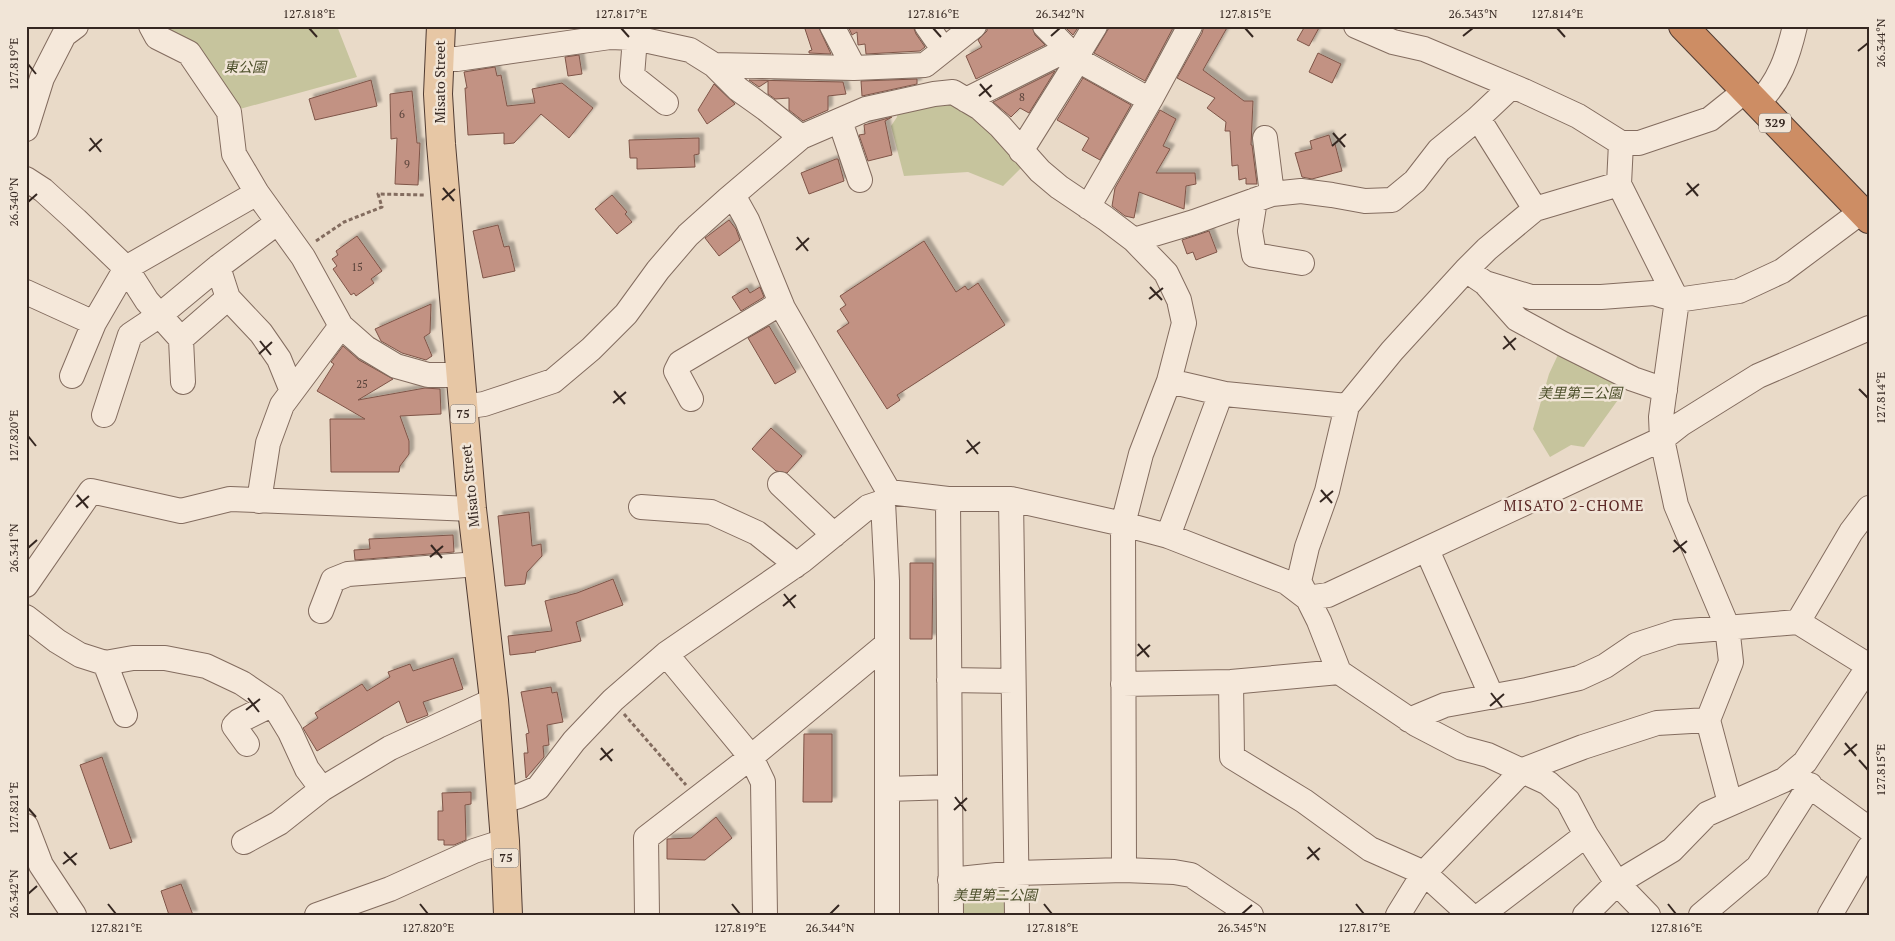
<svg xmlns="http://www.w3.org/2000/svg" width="1895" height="941" font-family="'PT Serif','Noto Sans JP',serif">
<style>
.green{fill:#c6c49d}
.building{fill:#c29283;stroke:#7f5548;filter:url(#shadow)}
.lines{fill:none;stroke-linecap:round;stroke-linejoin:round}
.minor-casing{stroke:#836c5f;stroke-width:26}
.major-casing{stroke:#513c33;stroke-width:30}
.highway-casing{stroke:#513c33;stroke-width:30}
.path{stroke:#836c5f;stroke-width:3;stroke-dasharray:4 2.5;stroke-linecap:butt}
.minor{stroke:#f5e8da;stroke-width:24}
.major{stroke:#e7c7a5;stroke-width:28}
.highway{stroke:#cd8d64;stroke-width:28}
.ticks{fill:none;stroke:#352721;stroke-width:2}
.labels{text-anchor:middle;stroke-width:5;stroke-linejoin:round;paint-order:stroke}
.number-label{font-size:11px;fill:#58423a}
.shield{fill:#f1e5d7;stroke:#6d6058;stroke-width:1}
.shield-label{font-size:12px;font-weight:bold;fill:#352721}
.park-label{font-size:14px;font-style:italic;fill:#4c4f2a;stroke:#f1e5d7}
.street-label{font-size:14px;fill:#352721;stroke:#f1e5d7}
.neighbourhood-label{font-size:15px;letter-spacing:1px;fill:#5c2826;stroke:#f1e5d7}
.neatline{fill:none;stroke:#352721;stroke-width:2}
.ticks-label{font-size:12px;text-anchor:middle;fill:#352721}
</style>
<defs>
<filter id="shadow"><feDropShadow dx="4.5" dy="-4.5" stdDeviation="1" flood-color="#0004"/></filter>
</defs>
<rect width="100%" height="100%" fill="#e9dac8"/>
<path class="green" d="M151,26h186l20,51 -128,35z
M949,99l30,18 44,49 -20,20 -35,-14 -64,4 -13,-50 6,-9 1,-9z
M1563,344l70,35 -49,68 -13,-2 -21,12 -17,-28 16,-55z
M1016,873l1,42h-66l-1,-35z"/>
<path class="building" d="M814,26h4l13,28 -22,-1v-2l3,-1 -7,-21z
M848,26h65l3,8 9,13 -5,4 -54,3 -1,-10 -7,1 -1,-13 -5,3z
M987,26h45l3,9 10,10 -69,34 -10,-23 16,-9 -4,-7 9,-9z
M1064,26h15l-6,9z
M1110,26h64l-29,55 -51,-28z
M1204,26h24l-25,44 41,31h9l-2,44h1l5,39h-11v-6l-7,2 -1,-15 -6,1 -2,-35h-5l1,-9 -19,-14 8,-10 -38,-20 25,-45z
M1305,26h15l-11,20 -12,-6z
M1318,53l23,11 -9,19 -23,-11z
M579,55l3,19 -14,2 -3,-19z
M495,67l2,9 4,-1 6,31 28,-3 -3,-14 30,-6 31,25 -24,30 -28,-24 -27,29 -10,1v-11l-36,2 -3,-47h2l-3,-16z
M1055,71l-26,42 -9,-5 -9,9 -18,-15z
M1083,78l48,27 -31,55 -18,-10 7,-12 -32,-18z
M917,79v5l-55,12 -1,-15z
M371,80l6,26 -62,14 -6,-21z
M749,80l94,2 3,12 -18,2v14l-25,11 -14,-11v-12l-14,1 -7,-5v-13l-9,6z
M714,84l21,20 -28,20 -9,-14z
M412,91l5,52h3l-2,42 -23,-1 2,-46 -6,1 -1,-45z
M1160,110l16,9 -13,27 7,3 -14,24h39l1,11 -10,2 -2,23 -45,-17 -5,26 -9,-2 -13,-10 3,-18z
M892,117l-7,4 7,34 -24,6 -9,-26 6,-1 -1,-9z
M1329,135l3,10 3,-1 7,27 -30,8 -10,-2 -7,-24 17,-4 -2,-8z
M699,138v16l-5,1 1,12 -58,2v-11h-7l-1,-18z
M836,159h2l6,22 -35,13 -8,-21z
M612,195l15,17 -2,2 7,8 -15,12 -22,-25z
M729,220l7,9 4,11 -21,16 -14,-18z
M498,225l6,22 5,-1 6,25 -32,7 -10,-47z
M1209,231l8,21 -21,8 -3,-8 -6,2 -5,-14z
M357,236l25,35 -11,8 3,4 -18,13 -2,-3 -3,2 -18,-26 4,-3 -5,-7 6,-4 -2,-4z
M924,241l32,51 9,-6 3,4 10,-7 27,42 -108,70 3,5 -13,9 -50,-78 12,-8 -9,-14 6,-4 -6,-9z
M760,287l4,10 -23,14 -9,-14 15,-9 3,5z
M431,304l-1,29 -6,4 8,19 -6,4 -24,-7 -21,-12 -6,-12z
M769,326l27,46 -21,12 -27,-46z
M343,346l16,14 34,19 -35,21 67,-12 15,1 1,25 -41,2 9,25v13l-9,12 -1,6h-68l-1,-53h35l-48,-28 17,-27 -3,-2z
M771,428l31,28 -15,17 -11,-2 -24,-22z
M529,512l3,34 9,-2 1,12 -15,16 -2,12 -20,2 -7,-70z
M453,535l1,17 -99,8 -1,-10 16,-1 -1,-10z
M910,563h23l-1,76h-22z
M613,579l10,26 -47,17 5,19 -46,10 1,1 -26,3 -2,-19 44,-5 -7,-30 32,-8z
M453,658l10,31 -40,13 5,13 -21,8 -8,-22 -82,50 -11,-18 -3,-5 15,-10 -3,-5 47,-29 5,7 23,-14 -2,-5 22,-8 3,7z
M551,687l1,6 5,-1 6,30 -16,3 2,20 -6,1 1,11 -18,21 -2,-25h4l-2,-19 3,-1 -8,-41z
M804,734h28v68h-29z
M102,757l30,85 -22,7 -30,-84z
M471,792v12l-6,1 1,35 -12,5h-10v-5h-6v-29h5l-1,-18z
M716,817l16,21 -27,22 -38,-1v-20l24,-1z
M181,884l12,31h-24l-8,-24z"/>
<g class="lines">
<defs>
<path id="minor" d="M151,26l6,11 32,16 40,59 5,42 23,39 46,64 38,69 25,22 30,18 32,9h31
M832,26l22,42
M927,26l16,23
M1045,26l33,34 72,40
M1356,26l37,16 31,7 100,42 54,25 43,27h18l71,-24 35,-28
M635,38l-3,38 34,27
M439,59h18l153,-22 25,1 55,12 24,15 24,24 28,20 35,28
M714,65l140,3 71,-3 49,-39
M966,100l100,-50
M1757,104c22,-21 31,-48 38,-78
M1478,118l57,91
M840,121l20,59
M26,129l16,-51 22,-43 12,-9
M1265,138l7,56
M1621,143l-2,41 58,116 -16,117 1,22 14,66 51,121 4,36 -23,58 22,83
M1021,151l57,-91 3,-11 14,-23
M26,179l17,11 33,30 50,48 21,33 34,38 2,43
M1619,184l-84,25 -48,40 -21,21 -74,81 -45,55 -20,85 -20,56 -8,34 20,40 20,51 77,52 46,24 26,7 60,28 20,18 18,34 31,48 31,32
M733,195l14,25 36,88 106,184
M1255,200l-5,31 4,24 48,8
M1088,207l62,-107 40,-74
M1134,240l60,-18 78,-28 29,-3 31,4 33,6 27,-1 23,-19 24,-31 39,-32 34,-32
M218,267l10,31 33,35 18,26 13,32
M1466,270l19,13 46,14h70l53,-4 23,7 62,-9 43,-20 79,-59
M1485,283l32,36 46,25 70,35 32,11
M26,292l68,31
M181,339l47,-41
M72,376l22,-53 32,-55 131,-75
M1169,381l56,13 122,12
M691,399l-15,-28 4,-8 101,-60
M463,407l21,-3 69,-23 38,-32 35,-35 32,-44 30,-35 39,-35 74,-63 65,-28 68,-15 19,-2 27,16 20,18 40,45 19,16 46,31 29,22 32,33 13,27 5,23 -15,58 -28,73 -18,70 1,346
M104,415l26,-80 30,-20 58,-48 60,-45
M780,484l54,51
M948,499l3,416
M1011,499l6,416
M259,501l9,-58 14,-38 59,-79
M883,502l4,79v334
M641,507l70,5 46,21 30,24 8,9
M1168,536l53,-143
M1427,550l65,147
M26,585l65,-94 90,20 49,-12 242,10
M321,611l12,-31 15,-6 130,-10
M26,617l31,24 23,14 25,8 28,-5h32l41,8 36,17 31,21 17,28 17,37 15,20 68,-41 104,-48
M1798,622l53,-90 18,-24
M666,654l85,103 12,25 2,133
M105,663l20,52
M949,680l64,1
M1231,682l1,75 72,44 66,48 54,24 46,42
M1123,684l108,-2 108,-10
M1409,720l36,-15 82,-15 52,-12 26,-12 31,-21 40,-13 122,-10 71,44
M247,744l-13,-18 5,-5 34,-17
M1797,777l72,52
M887,789l63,-2
M502,801l17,-5 19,-8 36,-47 39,-41 53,-46 137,-94 65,-53 15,-5 6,-10 59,7h63l112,25 45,12 118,46 21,16 21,-3 334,-156 19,-15 77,-48 111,-48
M26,826l15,39 33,50
M244,842l35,-19 43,-34
M950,880l66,-7 108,-3 50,2 17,3 60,40
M317,915l73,-26 84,-38 31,-10
M647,915l-1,-77 105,-81 136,-113
M1398,915l26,-42 99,-103 60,-23 74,-24 51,-3
M1481,915l105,-80
M1585,915l32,-32 55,-33 35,-36 77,-34 21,-18 64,-96
M1701,915l57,-48 52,-82
M1830,915l39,-67"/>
<path id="major" d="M441,26l-3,68 3,50 31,365 22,191 11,141 3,74"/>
<path id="highway" d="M1683,26l186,193"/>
</defs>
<use href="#minor" class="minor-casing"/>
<use href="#major" class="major-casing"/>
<use href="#highway" class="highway-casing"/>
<path class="path" d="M316,241l28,-19 38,-15 -4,-13 47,1
M624,714l62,71"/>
<use href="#minor" class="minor"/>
<use href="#major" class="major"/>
<use href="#highway" class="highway"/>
</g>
<path class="ticks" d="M309,28l8,9M621,28l8,9M933,28l8,9M1245,28l8,9M1557,28l8,9M1051,36l9,-8M1463,36l10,-8M1858,51l10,-8M28,64l8,10M980,84l11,13M979,96l13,-11M1333,133l12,14M90,138l11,14M1332,146l14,-12M89,151l13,-12M1687,183l11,13M443,188l11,13M1686,195l13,-11M442,200l13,-11M28,202l9,-8M797,237l11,14M796,250l13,-12M1150,287l12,13M1149,299l14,-11M1504,336l11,14M260,341l11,14M1503,349l13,-11M259,354l13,-12M1859,389l9,9M614,391l11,13M613,403l13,-11M28,436l8,10M967,440l11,14M966,453l14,-11M1321,490l11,13M77,495l11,13M1320,502l13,-11M76,507l13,-11M1674,540l12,13M431,545l11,13M28,548l9,-8M1673,552l14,-11M430,557l13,-11M784,594l11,14M783,606l13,-11M1138,644l11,13M1137,656l13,-11M1491,693l11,14M248,698l11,14M1490,706l14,-12M246,710l14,-11M1845,743l11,13M601,748l11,13M1844,755l13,-11M600,760l13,-11M1859,760l9,10M955,797l11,14M28,808l8,9M954,810l13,-12M1308,847l11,13M64,852l12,13M1307,859l13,-11M63,864l14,-11M28,894l9,-8M108,904l8,10M420,904l8,10M732,904l8,10M1044,904l8,10M1356,904l8,10M1668,904l8,10M830,914l9,-9M1242,914l10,-9"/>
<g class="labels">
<g class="number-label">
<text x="1022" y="101">8</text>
<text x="402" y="118">6</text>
<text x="407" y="168">9</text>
<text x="357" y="271">15</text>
<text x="362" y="388">25</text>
</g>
<g class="shield">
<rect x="1759" y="113.5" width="32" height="19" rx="4"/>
<rect x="450.5" y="404.5" width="25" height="19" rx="4"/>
<rect x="493.5" y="848.5" width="25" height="19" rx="4"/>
</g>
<g class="shield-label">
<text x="1775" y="127">329</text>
<text x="463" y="418">75</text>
<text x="506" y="862">75</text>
</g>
<g class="park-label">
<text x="245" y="72">東公園</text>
<text x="1580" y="398">美里第三公園</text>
<text x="995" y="900">美里第二公園</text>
</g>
<g class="street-label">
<text transform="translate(440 82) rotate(-90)" y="5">Misato Street</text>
<text transform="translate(470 486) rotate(-96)" y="5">Misato Street</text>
</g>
<g class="neighbourhood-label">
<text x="1574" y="511">MISATO 2-CHOME</text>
</g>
</g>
<rect width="1895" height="941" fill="none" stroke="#f1e5d7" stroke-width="55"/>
<rect x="28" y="28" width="1840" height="886" class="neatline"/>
<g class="ticks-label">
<text x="309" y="18">127.818°E</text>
<text x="621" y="18">127.817°E</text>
<text x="933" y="18">127.816°E</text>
<text x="1060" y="18">26.342°N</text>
<text x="1245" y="18">127.815°E</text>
<text x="1473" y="18">26.343°N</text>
<text x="1557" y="18">127.814°E</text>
<text transform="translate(1881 43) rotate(-90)" y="4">26.344°N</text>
<text transform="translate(14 64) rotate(-90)" y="4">127.819°E</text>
<text transform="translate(14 202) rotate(-90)" y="4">26.340°N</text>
<text transform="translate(1881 398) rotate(-90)" y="4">127.814°E</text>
<text transform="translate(14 436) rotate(-90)" y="4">127.820°E</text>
<text transform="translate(14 548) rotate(-90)" y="4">26.341°N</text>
<text transform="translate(1881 770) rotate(-90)" y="4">127.815°E</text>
<text transform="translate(14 808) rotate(-90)" y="4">127.821°E</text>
<text transform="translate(14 894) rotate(-90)" y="4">26.342°N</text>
<text x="116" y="932">127.821°E</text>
<text x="428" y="932">127.820°E</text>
<text x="740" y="932">127.819°E</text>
<text x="830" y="932">26.344°N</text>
<text x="1052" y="932">127.818°E</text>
<text x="1242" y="932">26.345°N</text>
<text x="1364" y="932">127.817°E</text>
<text x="1676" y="932">127.816°E</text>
</g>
</svg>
